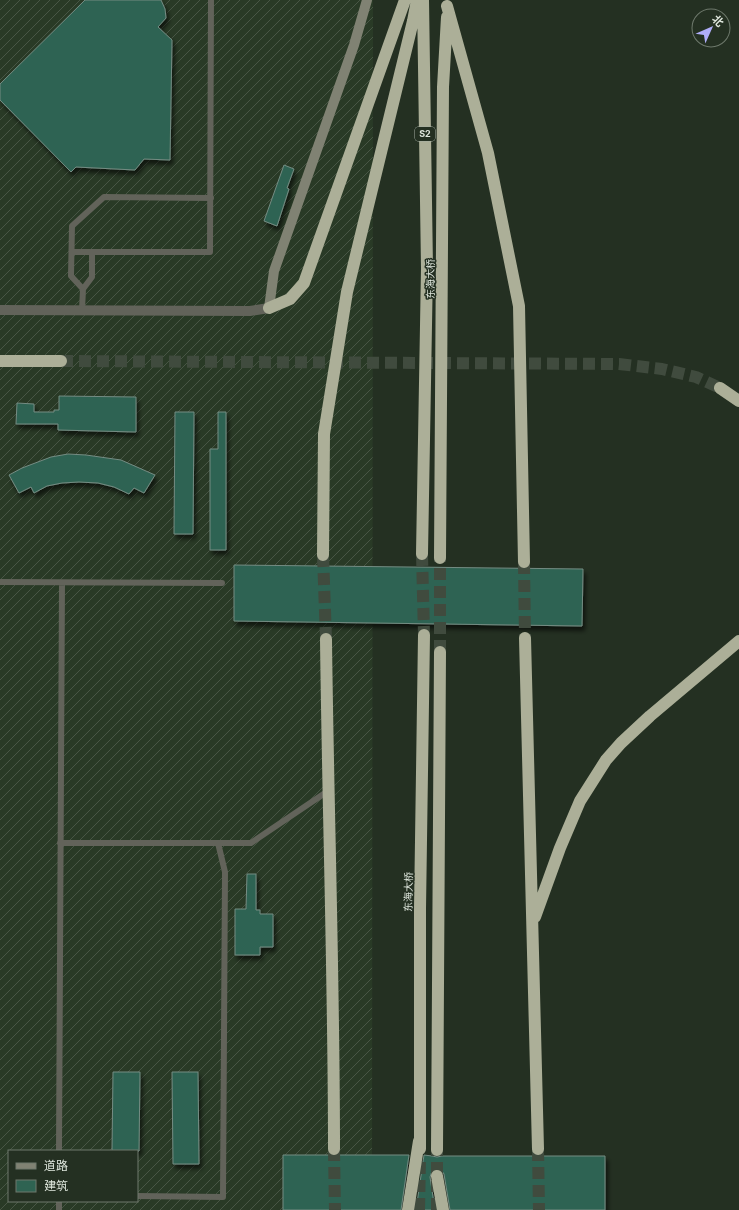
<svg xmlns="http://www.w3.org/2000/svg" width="739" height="1210" font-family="Inter,'Noto Sans SC',sans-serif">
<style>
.industrial{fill:url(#industrial-furrows);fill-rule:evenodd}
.building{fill:#2f6352;stroke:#748c83;filter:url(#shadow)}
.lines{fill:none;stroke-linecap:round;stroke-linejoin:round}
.motorway-tunnel{stroke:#404b3e;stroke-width:12;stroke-dasharray:12 6;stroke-linecap:butt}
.service{stroke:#62635a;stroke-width:6}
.minor{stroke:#62635a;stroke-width:10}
.secondary{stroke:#808273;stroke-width:10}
.motorway{stroke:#acaf98;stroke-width:12}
.labels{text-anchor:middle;stroke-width:3;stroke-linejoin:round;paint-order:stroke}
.shield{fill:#243022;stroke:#a6afa4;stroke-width:1}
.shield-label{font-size:9px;font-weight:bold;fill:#dee6dc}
.street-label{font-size:10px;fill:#dee6dc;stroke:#243022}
</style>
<defs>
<pattern id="industrial-furrows" width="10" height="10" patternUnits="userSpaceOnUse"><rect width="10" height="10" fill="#293a26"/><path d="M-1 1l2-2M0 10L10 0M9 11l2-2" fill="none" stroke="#485645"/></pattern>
<filter id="shadow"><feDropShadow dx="2.5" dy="4.5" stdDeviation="2" flood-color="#0009"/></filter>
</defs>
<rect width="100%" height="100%" fill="#243022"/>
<path class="industrial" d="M0,0h373l-1,1210h-372zM9,1151h128v50h-128z"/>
<path class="building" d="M85,0h76l4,9 1,9 -8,9 14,13 -2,120 -26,-1 -9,11 -59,-3 -5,5 -71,-72v-16z
M284,165l10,4 -7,19 2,1 -12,37 -13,-5z
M59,396l77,1v35l-78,-2v-6h-42l1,-21 17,1v8h20v-2h5z
M175,412h19l-1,122h-19z
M218,412h8v138h-16v-101h8z
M68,454l18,1 35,5 34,15 -11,18 -10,-5 -5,6 -15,-7 -16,-4 -19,-1 -17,1 -15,3 -13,7 -3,-6 -12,6 -10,-18 13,-7 29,-11z
M234,565l349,4 -1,57 -348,-5z
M247,874h9v36h4v4h13v33h-13v8h-25v-46h11z
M113,1072h27l-1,79h-27z
M172,1072h26l1,92h-26z
M283,1155h47l4,1 4,-1h71l-8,55h-118z
M424,1155l8,1 5,1 5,-1h163v54h-155l-6,-36 -2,-3 -6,-2 -4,2 -2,6 5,33h-19z"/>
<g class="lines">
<path class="motorway-tunnel" d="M61,361l558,3 43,5 34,8 24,11
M422,554l2,81
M323,555l3,84
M524,562l1,76
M440,652v-94
M334,1149l1,61
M538,1149l1,61
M419,1210l1,-52
M437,1210v-60"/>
<path class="service" d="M72,252h138l1,-252
M83,289l-12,-13 1,-50 32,-29 107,1
M82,310l1,-21 9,-12v-25
M0,582l222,1
M60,843h191l77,-52
M59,1151l3,-568
M137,1196l86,1 2,-325 -7,-29
M59,1210v-9"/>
<path class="minor" d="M0,310l250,1 19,-3"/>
<path class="secondary" d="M269,308l5,-37 80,-226 13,-45"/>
<path class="motorway" d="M447,6l41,147 31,153 5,256
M269,308l21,-9 14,-16 101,-283
M0,361h61
M720,388l19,13
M422,554l5,-286 -4,-268
M323,555l1,-121 23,-142 66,-271 4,-21
M440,558l3,-471 4,-70
M525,638l13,511
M326,639c2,170 8,340 8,510
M535,917l25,-69 20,-47 26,-41 15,-17 29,-27 89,-75
M420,1149v-240l4,-274
M437,1150l3,-498
M437,1176l6,34
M408,1210l11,-69"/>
</g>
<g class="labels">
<rect class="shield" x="415" y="127" width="20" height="14" rx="3"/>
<g class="shield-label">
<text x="425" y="137">S2</text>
</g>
<g class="street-label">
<text transform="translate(430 279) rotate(-90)" y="4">东海大桥</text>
<text transform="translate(408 892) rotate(-89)" y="4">东海大桥</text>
</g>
</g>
<rect x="8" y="1150" width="130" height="52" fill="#243022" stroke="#6e796c"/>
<rect x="16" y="1163" width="20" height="6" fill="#808273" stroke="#6e796c"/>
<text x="44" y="1170" font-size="12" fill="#dee6dc">道路</text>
<rect x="16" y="1180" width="20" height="12" fill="#2f6352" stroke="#6e796c"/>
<text x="44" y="1190" font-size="12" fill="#dee6dc">建筑</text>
<g transform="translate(711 28) rotate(45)"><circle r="19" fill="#243022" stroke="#6e796c"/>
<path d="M0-3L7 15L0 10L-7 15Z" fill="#b0aefa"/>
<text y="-6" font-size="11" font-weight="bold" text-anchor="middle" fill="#dee6dc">北</text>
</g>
</svg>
